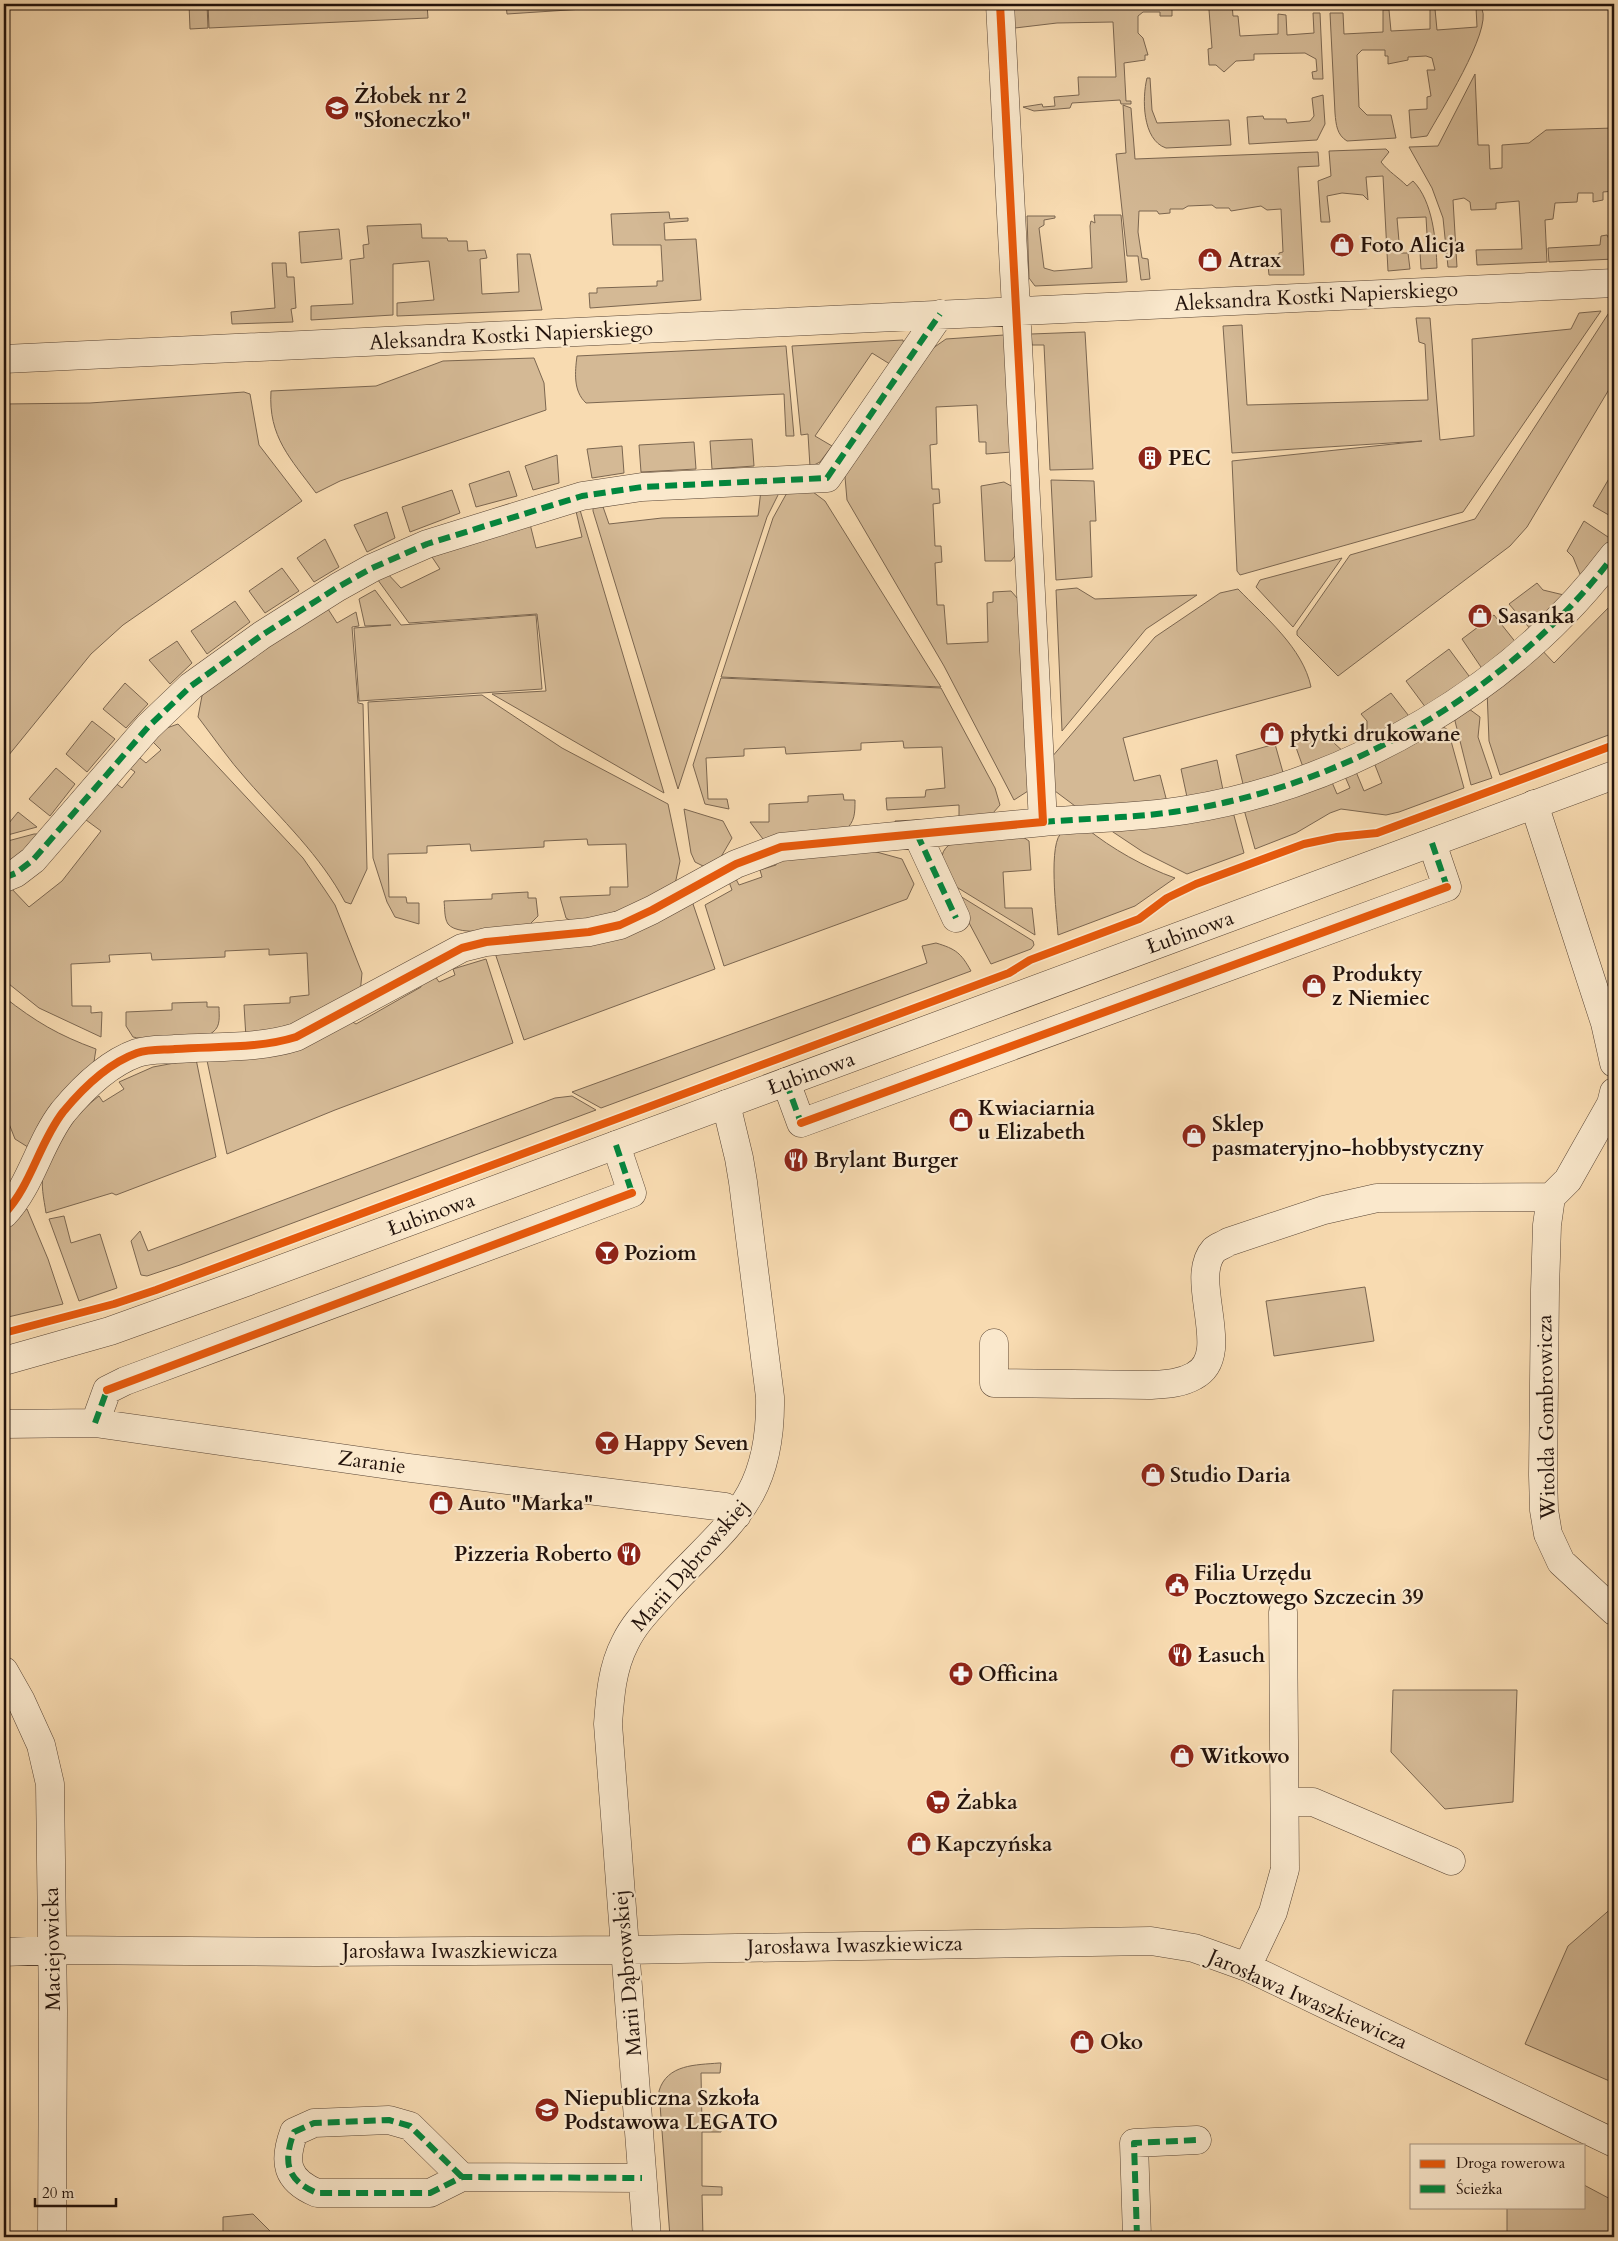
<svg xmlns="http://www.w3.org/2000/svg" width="1618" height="2241" font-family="Cardo,serif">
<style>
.green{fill:#d4b995;stroke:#7b6650}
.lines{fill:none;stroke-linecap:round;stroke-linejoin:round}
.minor-casing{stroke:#584434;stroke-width:29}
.tertiary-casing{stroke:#584434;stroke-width:29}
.minor{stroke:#fae8cc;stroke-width:28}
.tertiary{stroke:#fae8cc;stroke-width:28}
.quiet{stroke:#00873e;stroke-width:6;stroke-dasharray:12 6;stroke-linecap:butt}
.cycleway-casing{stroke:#fae8cc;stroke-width:11}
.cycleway{stroke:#e8590c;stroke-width:8}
.labels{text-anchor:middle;stroke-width:4.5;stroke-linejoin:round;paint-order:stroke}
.poi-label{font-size:21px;font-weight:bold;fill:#22120b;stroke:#fae8cc;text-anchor:start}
.street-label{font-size:21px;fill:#22120b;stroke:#fae8cc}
</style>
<rect width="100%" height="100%" fill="#f8dbb1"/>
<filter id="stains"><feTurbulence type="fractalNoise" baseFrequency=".004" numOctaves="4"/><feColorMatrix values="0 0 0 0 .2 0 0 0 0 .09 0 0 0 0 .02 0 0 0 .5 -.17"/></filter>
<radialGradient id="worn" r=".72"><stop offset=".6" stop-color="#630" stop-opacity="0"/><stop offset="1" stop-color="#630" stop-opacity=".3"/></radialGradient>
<path class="green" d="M189,4h18l1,24 -18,1z
M208,4h219l1,14 -219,10z
M506,4h123v2l-122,8z
M1012,4h160v12h-12v-4h-17l-5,4v17l5,5 5,17h-3v5l-21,3 2,38h5v3h-10l-1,-4 -48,3 -2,5 -36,3 -11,-4 19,-3 1,3 12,-1 -1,-9 25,-2 -1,-18h38l-3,-55 -56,1 -42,5 -2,-3z
M1203,4h29l1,12h5l2,20 38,-2v-20l8,1 1,20 27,-2 -1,-20h7l3,66h-10l-1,-7 5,-1 -1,-12 -11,-6 -51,1v6l-18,1 -12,11 -8,-7h-7l-1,-16 4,-1 -3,-38z
M1476,7l6,2c10,22 -43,105 -55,127l-16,2 -2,-28 18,-1v-12l4,-1 -4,-26h8l-3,-12 -6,-2 -18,1v3l-20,4v-8h-3v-6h-23l-5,5 2,52 8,8h24l5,23 -49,3c-10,-6 -11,-16 -12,-28l-5,-100h13l1,21 39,-2v-22h6l2,21 39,-2v-20h5l2,21 40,-3z
M1475,74l3,71h11l1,24 12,-1v-23l27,-2 17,-13 68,-2v63l-11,1v8l-10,2v-9h-15l-1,9 -22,1 -2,16 -8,1 2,42 -70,3 -1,-15 46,-1 -3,-48 -23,2v6l-25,1 -1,-8 -6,-4 -11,2 4,67h-9l-5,-49 -11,-30 -23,-41 29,-1z
M1147,78h3l2,32 5,13 72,-3 2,25 -65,3c-24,-8 -24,-50 -19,-70z
M1323,95l2,29 -8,16 -68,4 -2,-27 16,-1 1,3h22l1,4 23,-2 4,-5 -2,-18z
M1123,105l8,3 4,51 183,-7 1,14 -21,1 6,108h-35l-2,-18h12v-4l4,-1 -2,-43 -14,1 -6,-4 -30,5 -2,-3h-13l-4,-3 -24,1 -5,3h-13v4l-11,1 -2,-3h-18l-1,21 4,26 6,1 2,20 -9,1 -3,-24h-11l-11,-102 10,-1z
M1386,149l3,3 -8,10c8,10 17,15 26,24l6,-5c20,20 23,60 24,87l-16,1 -1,-17 8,-1 -2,-34 -29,1 3,35h8l2,16 -22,2 -5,-95 -17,1 2,23 -5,-5 -21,-2 -15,3 3,26h-9l-3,-41 13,-5 -2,-25z
M669,212l1,7 18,-1v3l-24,2 1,17 31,-1 5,61 -111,8 -1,-15h8v-5l60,-2v-5h6l-2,-36h-48l-2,-31z
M1094,215h27l6,67 -92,4 -6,-8 -2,-62h28v2l-11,2v5l-5,3 5,40 10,3 38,-3 -2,-42 1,-5 4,2z
M1611,217h3v42l-65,3 -1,-14 52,-3 1,-9 6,-1 5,10z
M421,224l1,14h25l1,3h19l1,10 17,-1 2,8 -7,1 2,35 37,-2 -2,-38h13l12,56 -145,6v-13l37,-3 -5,-39 -36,3v51l-82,5v-14l42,-2 -3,-44 14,-2 -1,-13 6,-1 -2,-18z
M339,229l3,30 -41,4 -2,-31z
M272,263h14l1,14h7l2,31 -5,1 2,13 -61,2 -1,-12 44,-4z
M1612,308h2v73l-87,146 -17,19 -172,130 -41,-41v-4l53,-76 125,-36z
M1601,311l-138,201 -223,63 -3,-4 -5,-110 190,-20 -190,12 -9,-127 19,-1 5,80 181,-5 -3,-56 -6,-2 -3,-24h14l10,122 34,-4 -2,-97 99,-10 8,-16z
M1085,332l8,137 -43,1 -6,-125h-12l-1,-11z
M1004,335l8,117 -26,2v-12h-7l-2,-37 -41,2 1,37 -7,1 2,44h7l1,14 -7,1 2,42h6l1,16 -7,1 2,42h7l3,39 41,-2 -1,-39 6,-1v-10l18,-1 7,8 10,192 -14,9 -70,-134 -97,-166 -2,-23 4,-12 77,-112 20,-14z
M903,340l2,12 -12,14 -21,-13 -57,83 17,10 -12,16 -10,5 -2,-33 -7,1 -9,-89z
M786,346l8,90h-8l-2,-42 -198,9c-13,-12 -11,-31 -9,-47z
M534,358l10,25 2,27 -206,71 -24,12c-25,-34 -48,-56 -45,-102l105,-5 67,-25z
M244,392l6,2 9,51 43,56 -179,124 -32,29 -87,107v-357l86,-1z
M752,439l2,27 -42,3 -2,-28z
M694,442l2,27 -55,3 -2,-27z
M622,446l2,27 -32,5 -5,-29z
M557,455l2,28 -26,7 -8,-24z
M1614,470v48l-21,-12z
M509,471l8,25 -41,11 -7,-23z
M1051,480l43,1 2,40h-6l2,56 -36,3z
M1004,482l9,5 2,69 -4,5h-26l-4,-75z
M781,489l-14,28 -89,272 -85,-278v-5l8,-5 8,23 53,-6 96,-2 3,-26z
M789,489l24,3 12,9 116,186 -220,-10 52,-159z
M452,490l8,23 -50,19 -8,-25z
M575,507l5,3 84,283 -172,-99 54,-3 -9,-77 -128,9 -34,-47 10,-5 16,17 39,-19 -12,-18 101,-31 7,28 46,-11z
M387,512l8,26 -28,14 -13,-27z
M1584,521l30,20 -32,38 -9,-22 -6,-6z
M325,539l14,28 -25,15 -17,-24z
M1342,558l-49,69 -37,-40 4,-7z
M282,568l17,23 -34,22 -16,-22z
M1537,583l6,7 25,6 -36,35 -23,-27z
M1077,588l18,11 102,-4 -51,34 -84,102 -6,-141z
M1238,589c27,28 65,59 73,98l-188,51 11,43 26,-6 7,27 -84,10 -32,-24v-30l104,-121 65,-44z
M375,590l26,35 135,-10 6,74 -183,12 -5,-73 37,-3 -26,1 -6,-27z
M235,601l15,21 -43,32 -16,-23z
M1614,602v131l-114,42 -11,-34 -2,-51 52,-43 15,16z
M328,609l9,14 19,-11 3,14 -7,1 6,76 5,1 4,165 -16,35 -6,-2c-24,-46 -64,-83 -98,-122 -18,-20 -33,-42 -49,-63l6,-32z
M1494,615l23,29 -32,29 -23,-34z
M177,641l15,22 -22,21 -21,-24z
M1449,649l23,31 -43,32 -23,-31z
M721,678l220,10 54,100 5,17 -7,8 -16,7 -81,6 -1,-5 64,-3v-13l-72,5 -1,-12 39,-1 1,-7 19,-2 -3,-41 -38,1 -1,-7 -42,2v7l-75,4 -1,-7 -41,2v7l-38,2 2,41h19l2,10 -24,-5 -12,-39z
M125,683l23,21 -22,24 -23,-19z
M1391,693l21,27 -45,25v-24l-6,-7z
M482,695l80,53 106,56 12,57 -6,28 -51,25 -50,8 -7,-4 -6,-21 50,-2v-8h18l-2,-43 -38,1 -1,-6 -43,2v6l-73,4 -1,-7 -43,2v7l-39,1 1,43h17l1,6h12v21l-24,-7 -8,-15 -14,-44 -5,-156z
M1465,706l15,11 -2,20 14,41 -21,7 -16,-64 1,-6z
M92,721l23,18 -28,33 -21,-18z
M178,724l125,134 22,32 10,15 27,68 -2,21 -65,34 -49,10 -2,-33 46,-2v-6l19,-2 -2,-42 -38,2v-6l-44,2v6l-73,3 -1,-7 -42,2 1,7 -39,2 1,42h19v7l11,-1 -1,25 -62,-29 -35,-28v-91l5,-3 20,21 33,-26 39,-50 -19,-14 28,-38 12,9 13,-16 -11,-8 10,-11 12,10 15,-13 -12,-12 12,-8z
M1442,726l6,4 16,58 -65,24 -13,3 -45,-6 -11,4 -34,20 -41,16 -12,-43 88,-26 6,14 13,-6 -7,-16 11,-5 10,24 18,-8 -9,-23z
M1322,732l24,22 -42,16 -11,-31z
M1275,744l9,32 -40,12 -8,-33z
M1217,760l6,30 -36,7 -6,-28z
M56,768l19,16 -25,32 -21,-17z
M843,794l1,6h11c0,13 0,22 -10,30l-82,9 -13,-17h19v-18l39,-2v-6z
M1232,808l12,45 -57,21 -44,-22 -39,-26z
M684,809l39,12 9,17 -14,24 -11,6 -12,-6 -4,-9z
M18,812l19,15 -33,9v-7z
M1086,828c26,21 58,39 89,50l-40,28 -77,29c-1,-18 -11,-96 5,-103 6,-3 16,-3 23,-4z
M1017,833l12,8 2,29 -28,2 2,36h27l3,27 -90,-55c-1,-8 -4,-17 -3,-24 4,-24 57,-21 75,-23z
M34,834h11l-41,32v-24z
M862,848l40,11 12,25 -7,15 -183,67 -19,-61 27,-15 -3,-8 7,-3 3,6 23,-8 -2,-7 16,-5 2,-6z
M952,891l81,50 1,4 -3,4 -40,15z
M528,892v6h8l2,18 -10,10c-17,2 -69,12 -80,-2 -4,-6 -3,-16 -4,-23l48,-2v-5z
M692,901l23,68 -191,71 -28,-84v-6z
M936,943c20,6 25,10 35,28l-370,137 -29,-16 355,-129 -5,-17z
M486,959l27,84 -178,67 -108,44 -21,-98 145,-35 5,3 65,-37v-3l14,-8 4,6 16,-7 -2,-6z
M4,997c32,25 54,38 92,52l-3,19 -62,81 -16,-10 -11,-28z
M207,1002v5h12c0,9 2,19 -6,25 -12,11 -64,9 -80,5l-7,-11v-14l46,-2v-7z
M196,1059l20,98 -100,38 -4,-2 -66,20c-2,-14 -6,-29 -2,-43 8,-27 33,-57 55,-74l4,6 21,-13 -5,-7 34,-15z
M572,1096l24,14 -416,155 -33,11 -6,-1 -10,-34 9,-10 8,20 407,-153z
M27,1209l21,50 15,45 -59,14v-90l15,-18z
M64,1216l7,27 29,-9 17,54 -38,13 -30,-82z
M1365,1287l9,54 -100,15 -8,-55z
M1393,1690h124l-4,112 -68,7 -54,-57z
M1614,1906v177l-89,-39 43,-98z
M719,2063h2l-1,10h-19l1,51h19v8h-19v54l20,1v8h-20l1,42h-33l-11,-146c8,-27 37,-26 60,-28z
M1584,2185l30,16v36h-107v-30h77z
M253,2214l23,23h-53v-20z"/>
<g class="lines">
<defs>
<path id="minor" d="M4,359l1610,-76
M1534,804l71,219 9,40
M1043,822c47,-4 96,-4 143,-12 164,-26 328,-122 428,-255
M917,834l39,84
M4,878l12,-5 17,-13 115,-133 43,-41 71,-51 76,-48 34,-19 55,-24 155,-48 60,-9 185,-9 113,-164
M786,1082l15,41 646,-236 -15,-44
M1614,1092l-3,12 -43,76 -17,17 -4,28 -2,65 -2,185 1,35 4,24 13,28 53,49
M4,1214c27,-28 35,-71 59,-102 19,-23 46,-49 74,-59 12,-4 26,-3 38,-4 40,-3 83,0 121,-12l166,-89 24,-6 103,-10 31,-7 32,-15 84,-46 45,-17 262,-25 -43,-818
M994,1343v40l155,2c15,-1 31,-1 45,-9 41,-21 -7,-96 20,-126 3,-3 10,-5 14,-8l96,-32 53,-12 174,-1
M95,1423l12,-33 18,-9 507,-188 -16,-48
M4,1424l91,-1 315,45 315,39 12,8
M4,1671l17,30 20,44 9,39 3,227 -1,226
M1285,1802h28l138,59
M4,1952l47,-2 265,2 308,-2 527,-9 43,7 53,19 367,176
M1247,1967l26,-55 12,-43 -2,-257
M462,2177l-52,-51 -21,-6 -75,3 -20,9c-11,30 -8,48 23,61h113l32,-16 180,1
M647,2237l-39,-513c2,-28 4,-56 17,-81 10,-21 27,-37 42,-54 63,-67 105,-91 103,-192l-27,-215 -4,-24 -13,-54
M1137,2237l-3,-94 63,-3"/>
<path id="tertiary" d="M4,1361l106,-30 139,-50 1365,-506"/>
</defs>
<use href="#minor" class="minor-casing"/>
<use href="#tertiary" class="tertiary-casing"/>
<use href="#minor" class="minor"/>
<use href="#tertiary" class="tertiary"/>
<path class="quiet" d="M1043,822c47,-4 96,-4 143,-12 164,-26 328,-122 428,-255
M917,834l39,84
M1432,843l15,44 -3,1
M4,878l12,-5 17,-13 115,-133 43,-41 71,-51 76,-48 34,-19 55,-24 155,-48 60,-9 185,-9 113,-164
M786,1082l15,41 4,-1
M616,1145l16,48 -4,1
M95,1423l12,-33 4,-2
M462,2177l-52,-51 -21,-6 -75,3 -20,9c-11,30 -8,48 23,61h113l32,-16 180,1
M1137,2237l-3,-94 63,-3"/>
<defs>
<path id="cycleway" d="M801,1123l646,-236
M4,1214c27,-28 35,-71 59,-102 19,-23 46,-49 74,-59 12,-4 26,-3 38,-4 40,-3 83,0 121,-12l166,-89 24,-6 103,-10 31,-7 32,-15 84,-46 45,-17 262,-25 -43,-818
M4,1333l110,-29 42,-14 853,-317 21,-13 109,-41 28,-21 29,-14 108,-40 33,-7 40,-4 237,-88
M107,1390l525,-197"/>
</defs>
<use href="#cycleway" class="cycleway-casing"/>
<use href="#cycleway" class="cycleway"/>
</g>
<defs>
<symbol id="school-disc" viewBox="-11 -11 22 22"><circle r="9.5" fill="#8f2418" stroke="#fae8cc"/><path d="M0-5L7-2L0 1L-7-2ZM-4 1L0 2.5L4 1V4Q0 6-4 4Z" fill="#fff"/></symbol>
<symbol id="shop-disc" viewBox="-11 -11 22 22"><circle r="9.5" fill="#8f2418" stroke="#fae8cc"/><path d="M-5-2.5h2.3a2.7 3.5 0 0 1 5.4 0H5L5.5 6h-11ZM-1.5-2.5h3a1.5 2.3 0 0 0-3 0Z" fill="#fff"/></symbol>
<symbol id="building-disc" viewBox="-11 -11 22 22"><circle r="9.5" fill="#8f2418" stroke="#fae8cc"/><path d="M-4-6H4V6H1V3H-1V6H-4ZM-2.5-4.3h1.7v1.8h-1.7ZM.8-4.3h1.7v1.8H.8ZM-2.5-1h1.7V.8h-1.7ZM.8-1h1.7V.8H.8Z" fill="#fff"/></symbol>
<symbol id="restaurant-disc" viewBox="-11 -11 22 22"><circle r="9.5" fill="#8f2418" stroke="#fae8cc"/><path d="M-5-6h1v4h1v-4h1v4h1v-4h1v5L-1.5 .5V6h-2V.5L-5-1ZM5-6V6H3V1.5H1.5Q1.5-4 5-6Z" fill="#fff"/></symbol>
<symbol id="bar-disc" viewBox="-11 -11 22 22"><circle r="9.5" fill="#8f2418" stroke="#fae8cc"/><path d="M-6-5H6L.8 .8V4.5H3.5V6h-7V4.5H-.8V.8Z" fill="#fff"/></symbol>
<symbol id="civic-disc" viewBox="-11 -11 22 22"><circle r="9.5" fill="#8f2418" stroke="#fae8cc"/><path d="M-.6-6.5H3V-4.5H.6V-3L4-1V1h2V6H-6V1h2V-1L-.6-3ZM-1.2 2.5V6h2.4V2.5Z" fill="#fff"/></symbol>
<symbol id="pharmacy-disc" viewBox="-11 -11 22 22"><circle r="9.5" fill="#8f2418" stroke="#fae8cc"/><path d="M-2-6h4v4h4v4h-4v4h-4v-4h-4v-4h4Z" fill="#fff"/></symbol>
<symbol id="supermarket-disc" viewBox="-11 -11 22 22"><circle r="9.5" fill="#8f2418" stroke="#fae8cc"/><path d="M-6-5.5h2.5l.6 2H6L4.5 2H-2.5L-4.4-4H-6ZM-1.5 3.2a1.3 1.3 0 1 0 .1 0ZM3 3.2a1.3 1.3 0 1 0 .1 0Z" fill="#fff"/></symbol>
</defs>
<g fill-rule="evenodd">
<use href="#school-disc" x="323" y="94" width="28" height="28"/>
<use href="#shop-disc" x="1328" y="231" width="28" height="28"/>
<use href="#shop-disc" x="1196" y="246" width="28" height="28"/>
<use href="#building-disc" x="1136" y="444" width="28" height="28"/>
<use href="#shop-disc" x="1466" y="602" width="28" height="28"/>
<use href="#shop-disc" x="1258" y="720" width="28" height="28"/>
<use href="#shop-disc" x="1300" y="972" width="28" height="28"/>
<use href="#shop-disc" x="947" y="1106" width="28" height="28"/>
<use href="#shop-disc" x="1180" y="1122" width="28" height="28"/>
<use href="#restaurant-disc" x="782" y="1146" width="28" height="28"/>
<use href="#bar-disc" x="593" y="1239" width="28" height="28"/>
<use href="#bar-disc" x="593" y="1429" width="28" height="28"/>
<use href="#shop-disc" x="1139" y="1461" width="28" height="28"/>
<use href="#shop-disc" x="427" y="1489" width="28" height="28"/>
<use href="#restaurant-disc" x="615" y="1540" width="28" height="28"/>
<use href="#civic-disc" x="1163" y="1571" width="28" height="28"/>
<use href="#restaurant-disc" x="1166" y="1641" width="28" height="28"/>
<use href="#pharmacy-disc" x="947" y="1660" width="28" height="28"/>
<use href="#shop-disc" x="1168" y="1742" width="28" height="28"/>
<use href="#supermarket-disc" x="924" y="1788" width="28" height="28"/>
<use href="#shop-disc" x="905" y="1830" width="28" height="28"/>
<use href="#shop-disc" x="1068" y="2028" width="28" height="28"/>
<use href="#school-disc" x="533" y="2096" width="28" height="28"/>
</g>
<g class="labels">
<g class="poi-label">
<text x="354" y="103">Żłobek nr 2<tspan x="354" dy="24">"Słoneczko"</tspan></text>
<text x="1360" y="252">Foto Alicja</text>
<text x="1228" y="267">Atrax</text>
<text x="1168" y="465">PEC</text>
<text x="1498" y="623">Sasanka</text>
<text x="1290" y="741">płytki drukowane</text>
<text x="1332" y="981">Produkty<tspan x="1332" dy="24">z Niemiec</tspan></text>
<text x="978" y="1115">Kwiaciarnia<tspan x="978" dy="24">u Elizabeth</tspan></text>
<text x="1212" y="1131">Sklep<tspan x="1212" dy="24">pasmateryjno-hobbystyczny</tspan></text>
<text x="814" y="1167">Brylant Burger</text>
<text x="624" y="1260">Poziom</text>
<text x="624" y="1450">Happy Seven</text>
<text x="1170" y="1482">Studio Daria</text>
<text x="458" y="1510">Auto "Marka"</text>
<text x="612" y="1561" text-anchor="end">Pizzeria Roberto</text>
<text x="1194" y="1580">Filia Urzędu<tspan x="1194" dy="24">Pocztowego Szczecin 39</tspan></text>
<text x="1198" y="1662">Łasuch</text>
<text x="978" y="1681">Officina</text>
<text x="1200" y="1763">Witkowo</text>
<text x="956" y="1809">Żabka</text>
<text x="936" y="1851">Kapczyńska</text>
<text x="1100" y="2049">Oko</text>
<text x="564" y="2105">Niepubliczna Szkoła<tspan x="564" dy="24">Podstawowa LEGATO</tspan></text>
</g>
<g class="street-label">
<text transform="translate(1316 296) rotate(-3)" y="7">Aleksandra Kostki Napierskiego</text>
<text transform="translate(511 335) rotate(-3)" y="7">Aleksandra Kostki Napierskiego</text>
<text transform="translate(1190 932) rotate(-20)" y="7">Łubinowa</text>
<text transform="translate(811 1073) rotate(-20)" y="7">Łubinowa</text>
<text transform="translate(431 1214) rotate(-20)" y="7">Łubinowa</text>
<text transform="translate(1546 1417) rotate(-91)" y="7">Witolda Gombrowicza</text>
<text transform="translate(372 1462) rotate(8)" y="7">Zaranie</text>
<text transform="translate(690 1565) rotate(-49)" y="7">Marii Dąbrowskiej</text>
<text transform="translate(855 1945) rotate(-1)" y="7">Jarosława Iwaszkiewicza</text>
<text transform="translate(52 1949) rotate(-91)" y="7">Maciejowicka</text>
<text x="450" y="1958">Jarosława Iwaszkiewicza</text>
<text transform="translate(627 1973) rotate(-95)" y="7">Marii Dąbrowskiej</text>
<text transform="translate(1308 1999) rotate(24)" y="7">Jarosława Iwaszkiewicza</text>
</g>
</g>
<rect width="1618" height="2241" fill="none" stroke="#f8dbb1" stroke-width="20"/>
<rect x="5" y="5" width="1608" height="2231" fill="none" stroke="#22120b" stroke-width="2.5"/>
<rect x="10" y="10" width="1598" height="2221" fill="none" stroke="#22120b"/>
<rect x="1410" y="2144" width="175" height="65" fill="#fae8cc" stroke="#a4927f"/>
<rect x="1420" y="2160" width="25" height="8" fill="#e8590c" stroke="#a4927f"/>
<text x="1456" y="2168" font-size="15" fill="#22120b">Droga rowerowa</text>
<rect x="1420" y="2185" width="25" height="8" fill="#00873e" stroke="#a4927f"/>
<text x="1456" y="2194" font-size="15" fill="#22120b">Ścieżka</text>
<path d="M35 2198v8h81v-8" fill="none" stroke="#22120b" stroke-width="2.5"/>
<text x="42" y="2198" font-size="15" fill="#22120b" stroke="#fae8cc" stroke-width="4" paint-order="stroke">20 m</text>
<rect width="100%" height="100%" filter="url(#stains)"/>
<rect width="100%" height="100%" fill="url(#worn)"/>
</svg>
